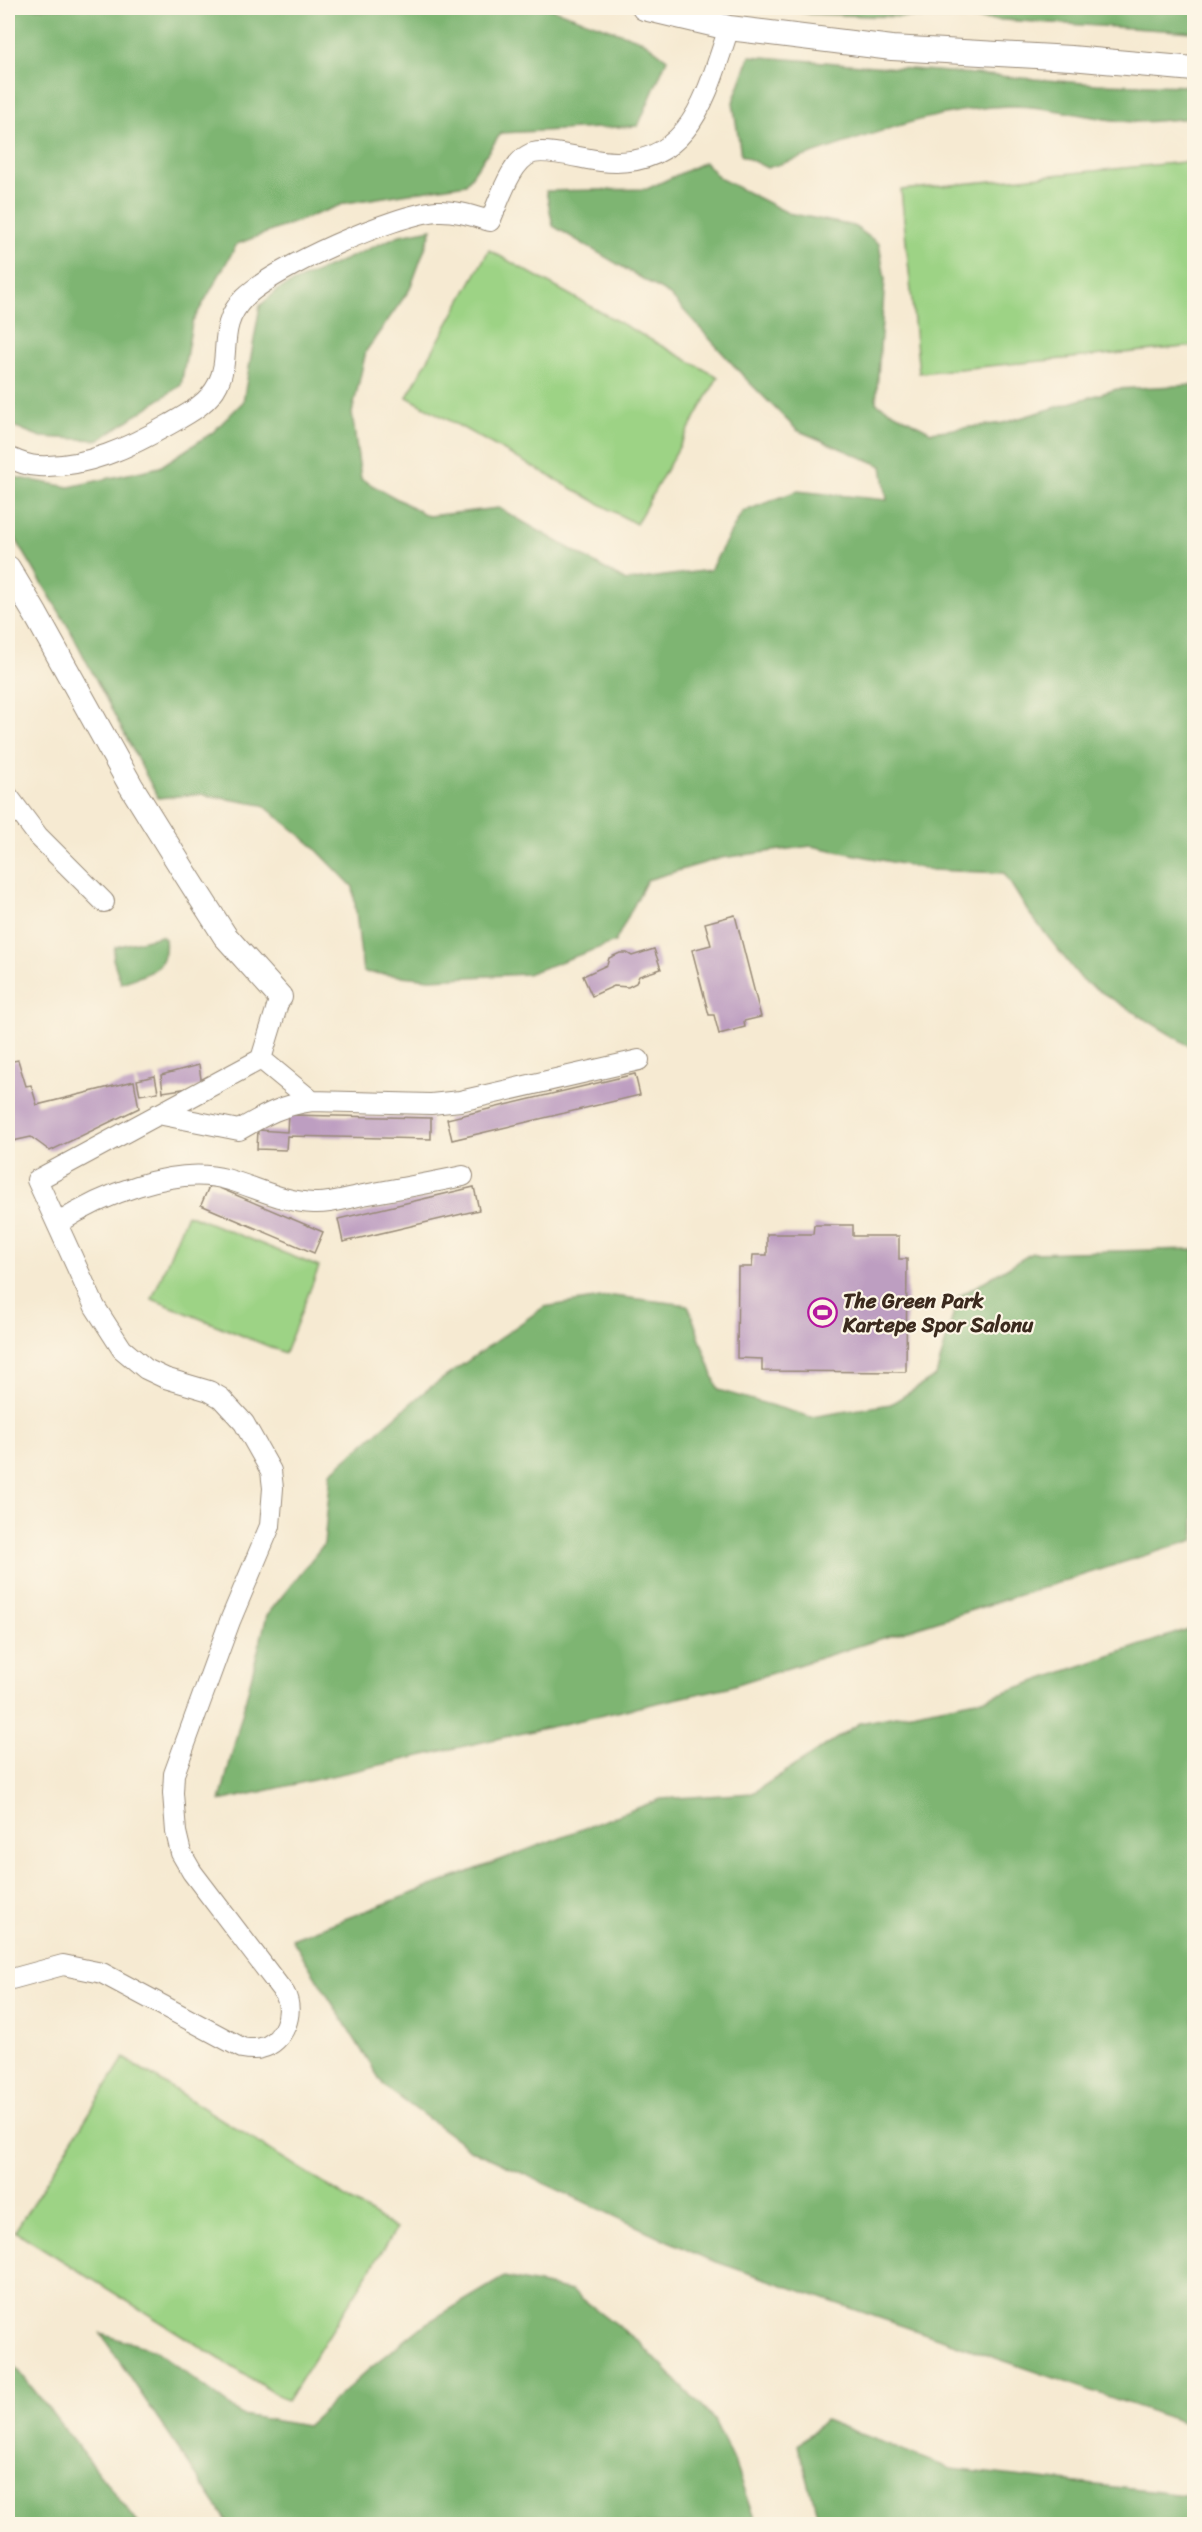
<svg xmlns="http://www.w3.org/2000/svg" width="1202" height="2532" font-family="Sriracha,sans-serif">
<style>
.green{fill:#9dd385;stroke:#6c7e52;stroke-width:1.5}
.forest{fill:#7eb572;stroke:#5c7048;stroke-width:1.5}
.building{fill:#bd9ec1}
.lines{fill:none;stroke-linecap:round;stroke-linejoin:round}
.minor-casing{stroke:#988a78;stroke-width:22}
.major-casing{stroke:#988a78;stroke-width:26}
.path{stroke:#988a78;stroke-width:4;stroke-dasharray:4.5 4.5;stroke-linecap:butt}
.minor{stroke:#fff;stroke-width:20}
.major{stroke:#fff;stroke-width:24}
.labels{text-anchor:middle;stroke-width:4.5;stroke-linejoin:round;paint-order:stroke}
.poi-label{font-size:21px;font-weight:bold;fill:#3b2a1e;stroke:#fcf5e5;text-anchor:start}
</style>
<rect width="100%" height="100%" fill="#fcf5e5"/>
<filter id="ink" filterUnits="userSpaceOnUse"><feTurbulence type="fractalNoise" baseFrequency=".0167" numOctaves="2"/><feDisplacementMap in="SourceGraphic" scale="12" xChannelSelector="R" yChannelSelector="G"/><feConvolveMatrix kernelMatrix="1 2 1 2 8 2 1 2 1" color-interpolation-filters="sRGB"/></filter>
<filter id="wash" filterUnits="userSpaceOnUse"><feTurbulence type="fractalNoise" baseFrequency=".008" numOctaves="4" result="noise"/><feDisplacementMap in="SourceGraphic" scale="24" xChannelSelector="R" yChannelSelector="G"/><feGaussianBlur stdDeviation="1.35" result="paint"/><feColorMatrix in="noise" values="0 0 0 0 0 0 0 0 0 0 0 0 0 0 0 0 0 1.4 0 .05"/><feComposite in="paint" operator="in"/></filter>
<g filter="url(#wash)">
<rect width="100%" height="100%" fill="#f6ead2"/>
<path class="green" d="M1194,161v185l-275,27 -18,-183z
M489,250l229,127 -82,147 -229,-127z
M187,1214l132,53 -34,86 -133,-54z
M124,2058l272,171 -109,172 -272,-170z"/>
<path class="forest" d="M8,8h541l94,33 24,18 -29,67 -137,7 -35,51 -120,19 -109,41 -45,79 -11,62 -82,55 -58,-3 -33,-13z
M783,8h411v24l-191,-12 -193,-6z
M750,56l346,28 98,2v32c-19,1 -39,4 -59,4 -40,-1 -86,-17 -126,-16 -87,3 -160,39 -242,62l-26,-13 -8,-53z
M705,162l14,16 69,35 66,13 25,18 6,35 -9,124 55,29 72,-9 114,-34 77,-4v664l-111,-68 -54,-68 -25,-40 -72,-3 -121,-24 -90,12 -74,22 -32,62 -88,32 -97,5 -67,-7 -10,-85 -42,-43 -48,-39 -64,-11 -41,4 -89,-170 -61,-102v-50l61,11 91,-20 52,-34 31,-31 17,-96 19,-17 121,-54 32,-6 -22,60 -44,62 -14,62 9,66 67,37 71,-8 127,73 84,-11 32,-58 55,-21 90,9 -5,-34 -85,-36 -50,-50 -77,-85 -117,-69 -7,-35 101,-2z
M161,936l4,3c4,32 -19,35 -44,44l-8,-24 2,-12z
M1194,1249v291l-466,147 -508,114 47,-186 57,-71 7,-72 93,-80 120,-85 69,-11 75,9 30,85 93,27 80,-13 45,-28 22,-79 74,-44z
M1194,1627v799l-489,-168 -235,-109 -86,-63 -92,-147 369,-140 92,-6 107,-70 127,-25z
M504,2277l68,14 67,51 75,78 21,45 21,59h-527l-128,-190 54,16 87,65 64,11 61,-55 58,-47z
M8,2357l126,161 5,6h-131z
M825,2420l126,49 243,27v28h-374l-22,-79z"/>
<g id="blocks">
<path class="building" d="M735,915l26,102 -17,4 1,6 -26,7 -5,-19h-5l-17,-65 19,-5 -6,-22z
M654,949l7,20 -22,7 -3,7 -8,4 -14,-1 -22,10 -9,-20 24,-11 2,-7 11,-5h7l5,3z
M18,1060l8,26 5,-1 6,20 97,-24 5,27 -89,43 -19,-14 -23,5v-80z
M199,1065l3,21 -39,6 -2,-17z
M635,1074l5,21 -188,45 -5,-21z
M155,1076l3,16 -18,3 -3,-15z
M288,1115l143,3v21l-144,-3 -1,14 -29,-1 1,-19 29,2z
M210,1184l113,48 -9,21 -113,-48z
M474,1187l5,23 -136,32 -5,-23z
M814,1225h39v11h46v23h8l-1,113 -144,-1v-12l-25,-1 1,-91h14l1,-12h14v-21h46z"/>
</g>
</g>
<g filter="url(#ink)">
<use href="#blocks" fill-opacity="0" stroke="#988a78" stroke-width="1.5"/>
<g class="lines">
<defs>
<path id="minor" d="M8,457c9,4 19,9 30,9 48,2 92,-19 132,-42 18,-10 39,-21 48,-40 14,-29 -2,-57 26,-86 31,-31 149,-83 193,-87 18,-1 36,5 53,10 9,-19 21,-62 43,-68 16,-4 50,6 68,8 89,10 105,-65 128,-133
M8,796l30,40 66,66
M261,1059l51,42 119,3 29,-3 179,-41
M158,1114l81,16c26,-15 43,-25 73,-29
M57,1224c43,-28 117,-59 169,-45 30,8 56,23 88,24 16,1 34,-5 49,-8 34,-6 67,-12 100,-19
M8,1980l55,-15 39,8 140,75c6,1 13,2 19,0 23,-5 34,-36 24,-54l-93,-122 -11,-19 -5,-21 -3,-39 1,-19 56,-153 40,-95 3,-38 -2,-17 -27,-48 -23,-25 -12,-7 -44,-13 -19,-9 -24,-20 -27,-42 -58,-127 224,-121 19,-62"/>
<path id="major" d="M644,8l85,20 163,20 179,10 123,11
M8,568l28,47 95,171 54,87 40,63 55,61"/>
</defs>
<use href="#minor" class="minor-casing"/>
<use href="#major" class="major-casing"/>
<path class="path" d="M8,2144l4,15 -4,10"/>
<use href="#minor" class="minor"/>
<use href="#major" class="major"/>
</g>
</g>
<defs>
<symbol id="stadium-ring" viewBox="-11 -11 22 22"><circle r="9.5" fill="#fcf5e5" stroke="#b5179e" stroke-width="1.5"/><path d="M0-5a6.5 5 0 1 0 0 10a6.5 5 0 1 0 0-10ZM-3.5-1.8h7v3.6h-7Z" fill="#b5179e"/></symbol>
</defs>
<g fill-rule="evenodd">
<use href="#stadium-ring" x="806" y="1296" width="33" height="33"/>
</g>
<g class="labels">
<g class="poi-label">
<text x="843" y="1308">The Green Park<tspan x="843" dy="24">Kartepe Spor Salonu</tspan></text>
</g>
</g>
<rect width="1202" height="2532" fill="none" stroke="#fcf5e5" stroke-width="30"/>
</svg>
